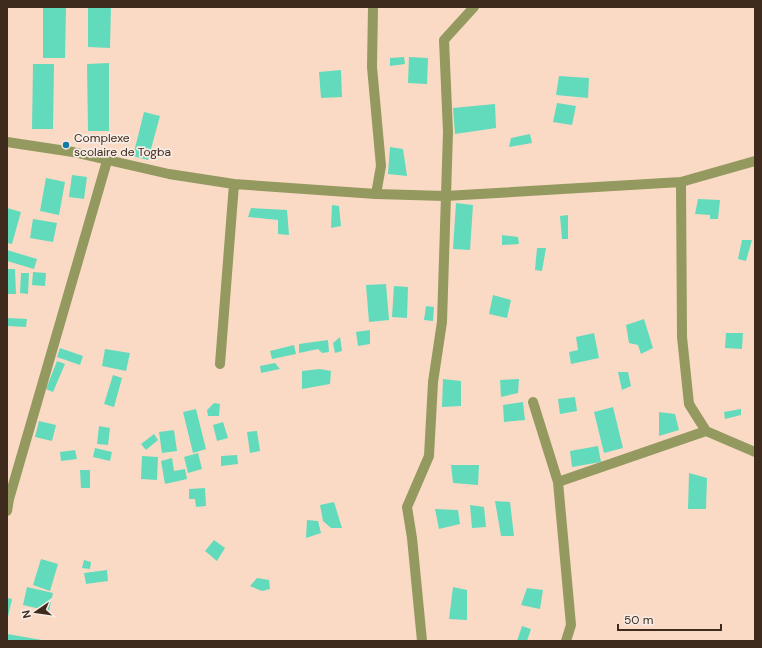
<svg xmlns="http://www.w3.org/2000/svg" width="762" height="648" font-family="'DM Sans',sans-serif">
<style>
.building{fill:#61dbbc}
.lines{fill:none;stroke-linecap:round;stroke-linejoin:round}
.street{stroke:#93995f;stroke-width:10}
.poi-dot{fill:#1579a5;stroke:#f7ece5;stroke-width:1.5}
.labels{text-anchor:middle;stroke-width:3.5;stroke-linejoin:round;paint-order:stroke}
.poi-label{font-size:12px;fill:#3f2b1d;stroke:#f7ece5;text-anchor:start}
</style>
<rect width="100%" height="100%" fill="#fadac5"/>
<path class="building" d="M43,7h23l-1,51h-22z
M88,7h23l-1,41 -22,-1z
M404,57l1,7 -15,2v-8z
M409,57l19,1 -1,26 -19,-1z
M109,63v68h-21l-1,-67z
M33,64h21l-1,65h-21z
M341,70l1,27 -21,1 -2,-26z
M559,76l30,2 -1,20 -32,-3z
M557,103l19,3 -4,19 -19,-3z
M495,104l1,24 -41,6 -2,-26z
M144,112l16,4 -12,44 -15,-4z
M530,134l2,9 -23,4 2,-9z
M390,147l13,2 4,27 -19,-2z
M72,175l15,2 -3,22 -15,-2z
M46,178l19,4 -6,33 -19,-4z
M698,199l22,1 -2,19h-8v-4l-15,-1z
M456,203l17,2 -3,45 -17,-1z
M332,205l7,1 2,20 -10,2z
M7,208l14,4 -9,32 -5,-1z
M251,208l36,2 2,25 -11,-1v-14l-30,-3z
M568,215v24h-6l-2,-23z
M33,219l24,4 -4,19 -23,-4z
M502,235l16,2 1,7 -17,1z
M742,240h10l-6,21 -8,-2z
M537,248h9l-4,23 -7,-1z
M7,250l30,9 -3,10 -27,-8z
M7,269h8l1,25h-9z
M33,272l13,1 -1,13 -13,-1z
M21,273h8l-1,21 -8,-1z
M386,284l3,36 -20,2 -3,-37z
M394,286l14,1 -1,31 -15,-1z
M493,295l18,5 -4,18 -18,-4z
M426,306l8,1 -1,14 -9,-1z
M7,318l20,1 -1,8 -19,-1z
M644,319l9,29 -12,6 -3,-9 -9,-2 -3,-18z
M370,330v14l-12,2 -2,-14z
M594,333l5,25 -28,6 -2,-12 9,-2 -2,-13z
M726,333h17l-1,16 -17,-1z
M340,337l2,14 -7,2 -2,-10z
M328,340l1,12 -7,1 -4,-4 -19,4v-9z
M294,345l2,9 -24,5 -2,-8z
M60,348l23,8 -3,9 -23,-8z
M105,349l25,4 -4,18 -24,-5z
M57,361l8,3 -12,28 -7,-3z
M275,363l5,6 -19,4 -1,-7z
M320,369l11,2 -1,13 -28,5v-18z
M618,372h10l3,14 -9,4z
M113,375l9,3 -8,29 -10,-3z
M443,379l18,2v25l-19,1z
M519,379l-1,14 -17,4 -1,-17z
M575,397l2,14 -17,3 -2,-15z
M523,402l2,18 -21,2 -1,-17z
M214,403l6,1 -1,12h-11l-1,-6z
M613,407l10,41 -19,5 -10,-41z
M196,409l10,40 -13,4 -10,-41z
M741,409v6l-16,4 -1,-7z
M659,412l16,2 4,16 -20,6z
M39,421l17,4 -4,16 -17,-4z
M223,422l5,16 -11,3 -4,-16z
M99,426l11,2 -2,17 -11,-1z
M174,430l3,21 -15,2 -3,-21z
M257,431l3,20 -10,2 -3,-21z
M154,434l4,6 -12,10 -5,-6z
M598,446l3,16 -29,5 -2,-16z
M95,448l17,4 -2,9 -17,-4z
M75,450l2,9 -16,2 -1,-9z
M198,453l4,16 -14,4 -4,-16z
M237,455l1,9 -17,2v-10z
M142,456l16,1 -1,23 -16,-1z
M172,458l2,13 11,-2 2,10 -22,5 -4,-23z
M451,465h28l-1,20 -25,-2z
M80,470h10v18h-9z
M689,473l18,5 -1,31h-18z
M205,488l1,18 -10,1 -1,-8h-6v-10z
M495,501l15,1 4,34h-13z
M334,502l8,26h-11l-8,-7 -3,-16z
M470,505l14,2 2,20 -14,1z
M435,509l23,1 2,14 -21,5z
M307,520l11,1 3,12 -15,5z
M214,540l11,8 -8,13 -12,-10z
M41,559l17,5 -8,27 -17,-6z
M84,560l7,2 -1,7 -8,-1z
M107,570l1,11 -22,3 -2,-11z
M257,578l12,2 1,9 -8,2 -12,-5z
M27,587l26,6 -4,18 -26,-6z
M453,587l14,3v30l-18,-1z
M527,588l16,2 -3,19 -19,-4z
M7,598l5,1 -4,18h-1z
M522,626l9,3 -4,12h-10z
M7,634l35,6v1h-35z"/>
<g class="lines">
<path class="street" d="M373,7l-1,60 9,99 -5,28
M7,142l66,10 96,22 65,10 142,10 69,2 236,-14 74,-21
M681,182l1,155 7,67 17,27 49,21
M220,364l14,-180
M533,402l25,80 13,143 -5,16
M558,482l148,-51
M7,511l2,-12 98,-338
M422,641l-10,-103 -5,-31 22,-51 4,-74 9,-60 6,-190 -4,-92 30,-33"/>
</g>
<circle class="poi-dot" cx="66" cy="145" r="4"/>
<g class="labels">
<g class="poi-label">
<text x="74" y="142">Complexe<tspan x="74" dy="14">scolaire de Togba</tspan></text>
</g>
</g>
<rect width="762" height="648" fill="none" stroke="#3f2b1d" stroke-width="16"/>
<g transform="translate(36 612) rotate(257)" stroke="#f7ece5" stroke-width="3" paint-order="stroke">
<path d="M0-3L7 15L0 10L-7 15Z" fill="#3f2b1d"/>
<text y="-6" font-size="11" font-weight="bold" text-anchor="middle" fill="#3f2b1d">N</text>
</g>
<path d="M618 624v6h103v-6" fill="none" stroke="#3f2b1d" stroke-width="2"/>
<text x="624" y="624" font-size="12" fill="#3f2b1d" stroke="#f7ece5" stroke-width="3" paint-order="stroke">50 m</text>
</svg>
